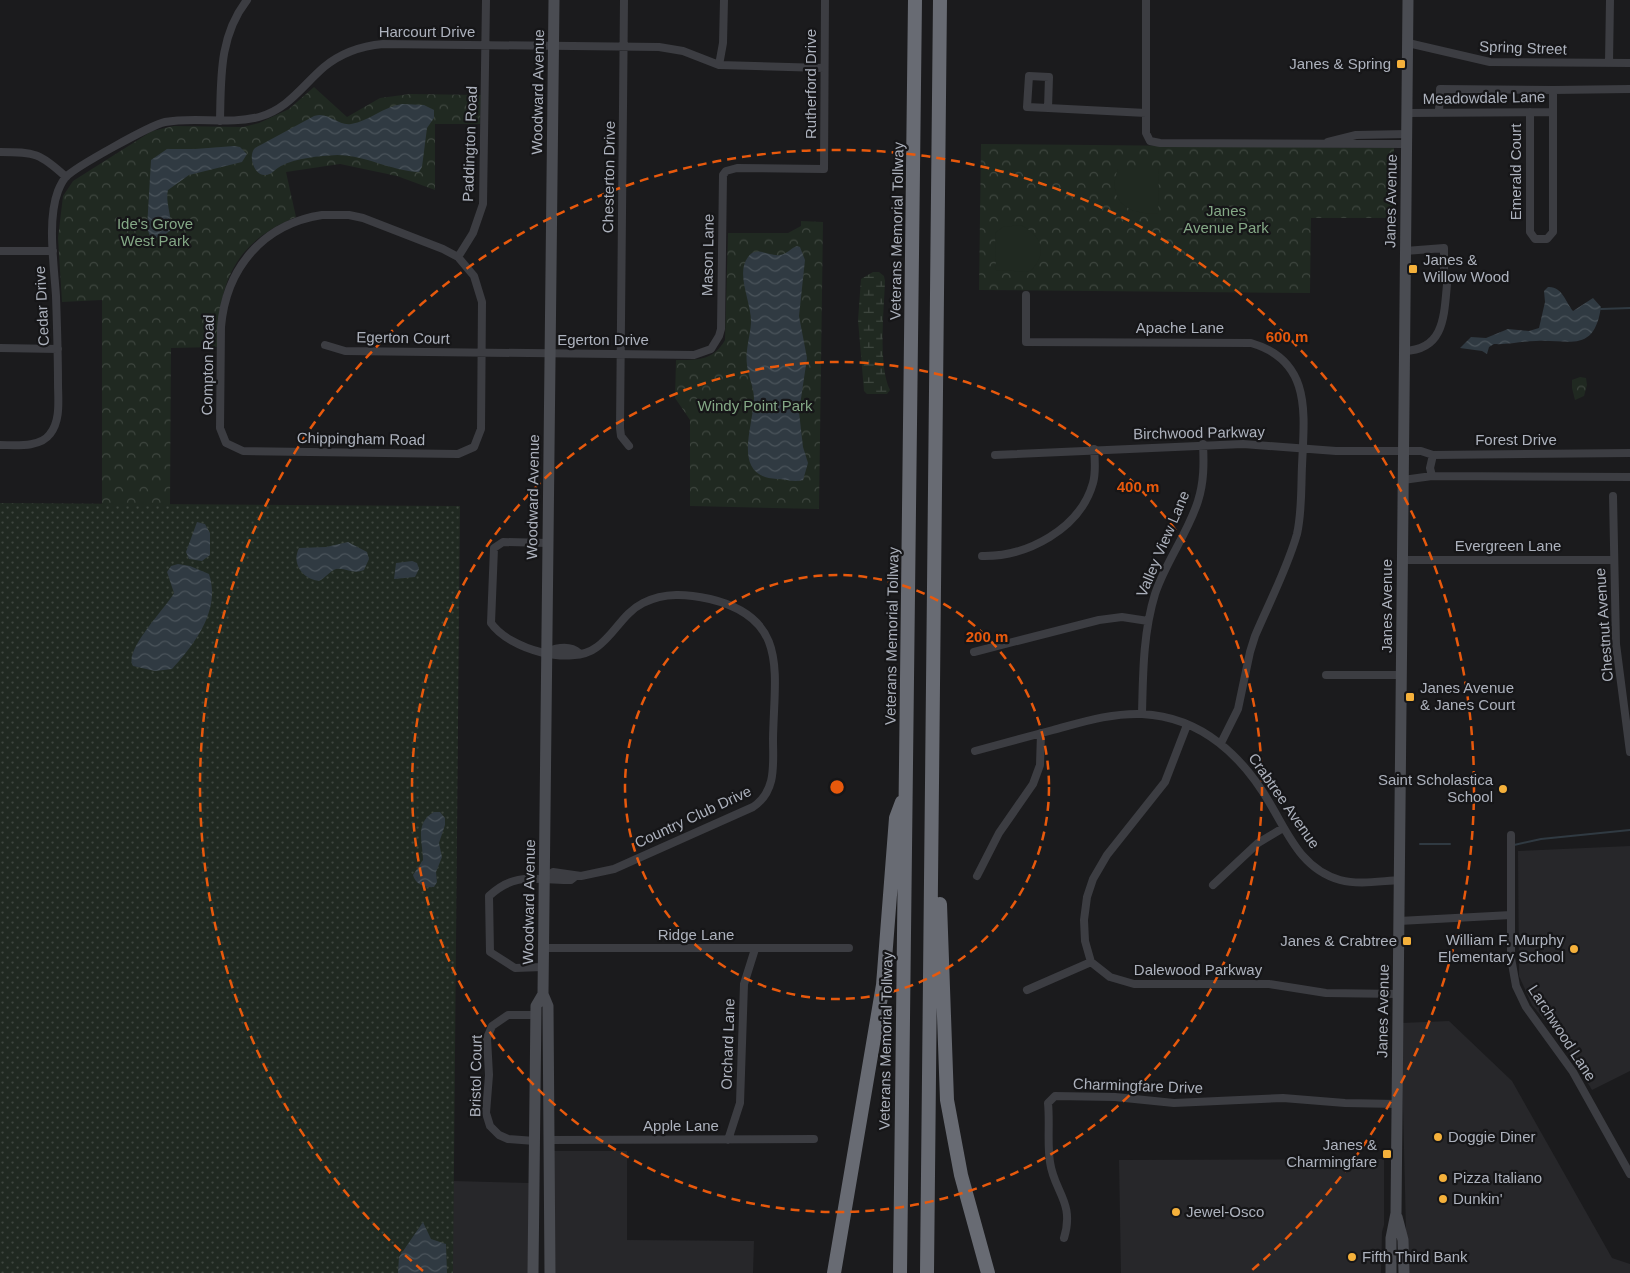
<svg xmlns="http://www.w3.org/2000/svg" width="1630" height="1273" font-family="Arial,sans-serif">
<style>
.built{fill:#27272a}
.grass{fill:url(#grass-dots)}
.wetland{fill:url(#wetland-marsh)}
.park{fill:url(#park-crowns)}
.garden{fill:#202921}
.water{fill:url(#water-waves)}
.lines{fill:none;stroke-linecap:round;stroke-linejoin:round}
.stream{stroke:#303a42;stroke-width:2}
.street{stroke:#3c3d42;stroke-width:8}
.secondary{stroke:#4a4c52;stroke-width:11}
.highway{stroke:#686b73;stroke-width:14}
.ring{fill:none;stroke:#e8590c;stroke-width:2.5;stroke-dasharray:9 6}
.poi-dot{fill:#f5b13b;stroke:#161618;stroke-width:2}
.labels{text-anchor:middle;stroke-width:4.5;stroke-linejoin:round;paint-order:stroke}
.street-label{font-size:15px;fill:#adb2bd;stroke:#161618}
.poi-label{font-size:15px;fill:#adb2bd;stroke:#161618;text-anchor:start}
.park-label{font-size:15px;fill:#84a886;stroke:#161618}
.centre{fill:#e8590c;stroke:#161618;stroke-width:2.5}
.ring-label{font-size:15px;text-anchor:middle;font-weight:bold;fill:#e8590c;stroke:#161618;stroke-width:4.5;stroke-linejoin:round;paint-order:stroke}
</style>
<defs>
<pattern id="grass-dots" width="8" height="8" patternUnits="userSpaceOnUse" patternTransform="scale(1.25)"><rect width="8" height="8" fill="#202921"/><path d="M2 2h.1M6 6h.1" fill="none" stroke="#3e463f" stroke-width="1.8" stroke-linecap="round"/></pattern>
<pattern id="wetland-marsh" width="20" height="14" patternUnits="userSpaceOnUse" patternTransform="scale(1.25)"><rect width="20" height="14" fill="#202921"/><path d="M1 5h8M5 5V1M11 12h8M15 12V8" fill="none" stroke="#3e463f"/></pattern>
<pattern id="park-crowns" width="20" height="18" patternUnits="userSpaceOnUse" patternTransform="scale(1.25)"><rect width="20" height="18" fill="#202921"/><path d="M2 6a3 3 0 1 1 6 0M12 15a3 3 0 1 1 6 0" fill="none" stroke="#3e463f"/></pattern>
<pattern id="water-waves" width="16" height="10" patternUnits="userSpaceOnUse" patternTransform="scale(1.25)"><rect width="16" height="10" fill="#303a42"/><path d="M0 5q4-4 8 0t8 0" fill="none" stroke="#4b545b"/></pattern>
</defs>
<rect width="100%" height="100%" fill="#1b1b1d"/>
<path class="built" d="M1630,846v225l-38,19 -27,-45 -33,-40 -13,-29 -1,-125z
M1449,1021l63,60 100,177 18,6v9h-223l-6,-250z
M554,1151h73v89l127,1 -1,32h-199z
M1384,1159v66l-2,7 -1,41h-260l-2,-113z
M453,1181l77,2v90h-77z"/>
<path class="grass" d="M0,503l460,3 -7,767h-453z"/>
<path class="wetland" d="M873,272h6l5,4 1,5c-1,28 -7,85 5,109l-3,4h-20l-3,-3 -6,-71 3,-41z"/>
<path class="park" d="M314,87l33,30 33,-19 30,-4 71,1 -1,29h-45v66l-38,-14 -57,-12 -54,8 10,45c-63,26 -77,66 -79,130l-46,1 -1,157 -68,-1v-204l-40,2 -4,-64 5,-42 10,-15 79,-50 22,-5 69,1 16,-4 30,-14z
M981,144l413,4 -1,70h-82l-1,75 -331,-3z
M801,221l22,1 -4,287 -129,-3v-86l-15,-22 1,-38c21,0 37,1 49,-20l3,-107h60l13,-7z
M1580,377l6,1 1,7 -3,11 -9,4 -3,-12v-8z"/>
<path class="garden" d="M1118,169h41l-1,44c-30,3 -52,-14 -40,-44z
M1021,225c22,12 27,28 9,47l-34,-2 -1,-37 8,-6z"/>
<path class="water" d="M402,104l22,1 10,5v8l-7,10 -5,39 -3,5c-28,-1 -54,-17 -82,-17 -18,1 -41,3 -56,11 -6,3 -10,10 -17,9 -11,-1 -16,-20 -9,-27l59,-32c15,-5 23,10 37,8 18,-3 32,-17 51,-20z
M234,146l6,1 7,7 -5,8 -53,13 -21,15c-3,12 4,26 3,40l-8,6 -12,3 -4,-11 4,-68 16,-11h28z
M797,246l3,1 5,13 -6,56 8,42 -8,54 4,35 5,16 -5,17c-9,3 -17,-1 -26,-1 -46,-2 -24,-51 -23,-80 0,-12 -6,-23 -7,-34 -2,-14 3,-28 4,-42 1,-20 -16,-49 -3,-66 9,-12 21,0 32,-2 7,-1 11,-7 17,-9z
M1548,287c14,-1 17,14 25,24l20,-13 8,9c-7,47 -32,32 -65,34 -14,0 -28,4 -42,3l-5,3 -2,7 -5,-3 -22,-3 11,-11 15,1 22,-9 21,2 10,-3 6,-26 -1,-11z
M197,522l8,2 5,9v22l-8,6 -13,-2 -3,-7z
M348,542l19,10 2,7 -5,11c-12,5 -18,-3 -28,-1 -6,2 -11,9 -17,12 -16,-2 -28,-17 -20,-33l27,-1z
M412,561l5,2 2,6 -4,8 -21,2 2,-16z
M178,564l12,2 19,8c12,36 -14,70 -37,95l-17,2 -22,-5c-10,-15 32,-57 41,-73l-7,-21 4,-6z
M434,812h6l5,6v7l-6,18 3,14 -6,15 1,10 -3,5c-9,1 -19,-3 -21,-12l10,-15c0,-17 -9,-37 11,-48z
M423,1222l8,17 15,5 1,29h-49l1,-16z"/>
<g class="lines">
<path class="stream" d="M1601,309l29,-1
M1420,844h30
M1514,845l27,-6 89,-9"/>
<path class="street" d="M624,0l-4,428 1,8 8,10
M1146,0v133l4,8 10,2 247,1
M1408,43l82,19 140,1
M1609,63l1,-63
M719,65l4,-22 1,-43
M1029,76l20,1 -1,31 -21,-1z
M1048,108l98,5
M1439,112l1,-23 113,1
M1530,112v120l5,7h12l6,-7v-142l77,-1
M1407,113l146,-1
M220,121c1,-43 -1,-85 27,-121
M1328,142l28,-7 51,-1
M0,152c35,0 40,1 66,25
M322,215h27l14,3 80,31 15,8 16,19 8,26 -1,127 -7,18 -16,7 -215,-3 -17,-8 -6,-15 1,-101c5,-59 42,-103 101,-112z
M0,251h53
M1405,251l39,-3v28
M458,257l15,-24 10,-29 3,-204
M1026,295v47l225,1c62,18 53,72 51,123 -1,22 0,46 -5,68 -10,35 -28,69 -42,102l-5,16 -12,57 -17,34
M325,345l20,6 349,4 17,-6 8,-13 2,-7 2,-154 3,-4 11,-3 87,1 1,-169
M0,348l58,1
M1404,351c40,-1 40,-34 43,-67
M0,445c15,0 40,3 50,-11 11,-14 8,-34 8,-51 0,-29 -1,-58 -2,-87 -2,-31 -9,-76 2,-105 2,-5 4,-10 8,-14 9,-10 85,-52 99,-55 31,-6 63,3 94,-5 29,-8 43,-31 65,-50 17,-14 37,-21 59,-23l276,3 24,4 36,14 105,3
M995,455l248,-11 93,7h85l12,4 197,-2
M1432,476l-2,-8 3,-13
M1403,480l29,-4 198,1
M1613,496l3,148 14,108
M982,556c45,1 98,-27 111,-73 3,-11 2,-23 1,-34
M1402,560h211
M546,652c10,-4 24,-7 33,1
M974,652l125,-32 23,-3 26,4
M1326,675h76
M1142,714c1,-40 1,-81 13,-120 11,-33 33,-61 43,-93 6,-19 6,-37 5,-57
M1187,725l-22,57 -58,73 -14,24 -6,18 -3,23 1,21 6,21 19,15 24,7h135l57,9 73,1
M975,751c26,-7 52,-14 78,-21 30,-8 57,-17 89,-16 60,3 102,43 130,93 17,29 31,63 68,73 19,5 40,1 60,0
M1511,835v123l5,28 10,21 47,65 57,102
M977,876l22,-43 34,-49 7,-19 1,-32
M544,878l9,-6 28,4 33,-7 139,-62c24,-16 20,-43 20,-68 1,-66 17,-121 -63,-140 -23,-5 -45,-7 -67,4 -20,10 -28,31 -46,44 -26,20 -88,2 -106,-24l3,-75 9,-6 45,1
M1213,885l45,-42 25,-15
M1399,921l112,-6
M543,948h306
M543,967l-28,1 -25,-16 -1,-56c28,-26 49,-15 82,-16l5,-4
M1027,990l64,-28
M549,1140l265,-1
M728,1140l12,-37 4,-119 11,-35
M535,1141l-27,-2 -9,-4 -9,-9 -4,-13 3,-38 -2,-37 5,-12 16,-11h28
M1064,1238c11,-36 -10,-46 -14,-76 -3,-19 0,-39 -2,-59l7,-7 60,1 59,6 109,-5 62,5 52,1"/>
<path class="secondary" d="M1397,1217l6,23 1,33
M533,1273l3,-267 7,-12
M550,1273l-2,-267 -5,-12 11,-994
M1391,1273v-35l5,-25 12,-1213"/>
<path class="highway" d="M940,904l7,196 14,75 27,98
M834,1273l49,-288 13,-167 6,-16
M900,1273l15,-1273
M927,1273l13,-1273"/>
</g>
<g class="ring">
<circle cx="837" cy="787" r="212"/>
<circle cx="837" cy="787" r="425"/>
<path d="M423 1271A637 637 0 1 1 1251 1271"/>
</g>
<g class="poi-dot">
<rect x="1396" y="59" width="10" height="10" rx="2.5"/>
<rect x="1408" y="264" width="10" height="10" rx="2.5"/>
<rect x="1405" y="692" width="10" height="10" rx="2.5"/>
<circle cx="1503" cy="789" r="5"/>
<rect x="1402" y="936" width="10" height="10" rx="2.5"/>
<circle cx="1574" cy="949" r="5"/>
<circle cx="1438" cy="1137" r="5"/>
<rect x="1382" y="1149" width="10" height="10" rx="2.5"/>
<circle cx="1443" cy="1178" r="5"/>
<circle cx="1443" cy="1199" r="5"/>
<circle cx="1176" cy="1212" r="5"/>
<circle cx="1352" cy="1257" r="5"/>
</g>
<g class="labels">
<g class="street-label">
<text x="427" y="37">Harcourt Drive</text>
<text transform="translate(1523 48) rotate(2)" y="5">Spring Street</text>
<text transform="translate(811 84) rotate(-90)" y="5">Rutherford Drive</text>
<text transform="translate(538 92) rotate(-89)" y="5">Woodward Avenue</text>
<text transform="translate(1484 98) rotate(-1)" y="5">Meadowdale Lane</text>
<text transform="translate(470 144) rotate(-88)" y="5">Paddington Road</text>
<text transform="translate(1516 172) rotate(-90)" y="5">Emerald Court</text>
<text transform="translate(609 177) rotate(-89)" y="5">Chesterton Drive</text>
<text transform="translate(1391 201) rotate(-89)" y="5">Janes Avenue</text>
<text transform="translate(897 231) rotate(-89)" y="5">Veterans Memorial Tollway</text>
<text transform="translate(708 255) rotate(-89)" y="5">Mason Lane</text>
<text transform="translate(42 306) rotate(-93)" y="5">Cedar Drive</text>
<text x="1180" y="333">Apache Lane</text>
<text transform="translate(403 338) rotate(1)" y="5">Egerton Court</text>
<text x="603" y="345">Egerton Drive</text>
<text transform="translate(208 365) rotate(-89)" y="5">Compton Road</text>
<text transform="translate(1199 433) rotate(-1)" y="5">Birchwood Parkway</text>
<text transform="translate(361 439) rotate(1)" y="5">Chippingham Road</text>
<text x="1516" y="445">Forest Drive</text>
<text transform="translate(533 497) rotate(-89)" y="5">Woodward Avenue</text>
<text transform="translate(1163 544) rotate(-67)" y="5">Valley View Lane</text>
<text x="1508" y="551">Evergreen Lane</text>
<text transform="translate(1387 606) rotate(-90)" y="5">Janes Avenue</text>
<text transform="translate(1604 625) rotate(-94)" y="5">Chestnut Avenue</text>
<text transform="translate(892 636) rotate(-89)" y="5">Veterans Memorial Tollway</text>
<text transform="translate(1284 801) rotate(55)" y="5">Crabtree Avenue</text>
<text transform="translate(693 817) rotate(-25)" y="5">Country Club Drive</text>
<text transform="translate(529 902) rotate(-89)" y="5">Woodward Avenue</text>
<text x="696" y="940">Ridge Lane</text>
<text x="1198" y="975">Dalewood Parkway</text>
<text transform="translate(1383 1011) rotate(-89)" y="5">Janes Avenue</text>
<text transform="translate(1562 1033) rotate(57)" y="5">Larchwood Lane</text>
<text transform="translate(886 1041) rotate(-89)" y="5">Veterans Memorial Tollway</text>
<text transform="translate(728 1044) rotate(-88)" y="5">Orchard Lane</text>
<text transform="translate(476 1076) rotate(-89)" y="5">Bristol Court</text>
<text transform="translate(1138 1086) rotate(2)" y="5">Charmingfare Drive</text>
<text x="681" y="1131">Apple Lane</text>
</g>
<g class="poi-label">
<text x="1391" y="69" text-anchor="end">Janes &amp; Spring</text>
<text x="1423" y="265">Janes &amp;<tspan x="1423" dy="17">Willow Wood</tspan></text>
<text x="1420" y="693">Janes Avenue<tspan x="1420" dy="17">&amp; Janes Court</tspan></text>
<text x="1493" y="785" text-anchor="end">Saint Scholastica<tspan x="1493" dy="17">School</tspan></text>
<text x="1564" y="945" text-anchor="end">William F. Murphy<tspan x="1564" dy="17">Elementary School</tspan></text>
<text x="1397" y="946" text-anchor="end">Janes &amp; Crabtree</text>
<text x="1448" y="1142">Doggie Diner</text>
<text x="1377" y="1150" text-anchor="end">Janes &amp;<tspan x="1377" dy="17">Charmingfare</tspan></text>
<text x="1453" y="1183">Pizza Italiano</text>
<text x="1453" y="1204">Dunkin'</text>
<text x="1186" y="1217">Jewel-Osco</text>
<text x="1362" y="1262">Fifth Third Bank</text>
</g>
<g class="park-label">
<text x="1226" y="216">Janes<tspan x="1226" dy="17">Avenue Park</tspan></text>
<text x="155" y="229">Ide's Grove<tspan x="155" dy="17">West Park</tspan></text>
<text x="755" y="411">Windy Point Park</text>
</g>
</g>
<circle cx="837" cy="787" r="8" class="centre"/>
<g class="ring-label">
<text x="1287" y="342">600 m</text>
<text x="1138" y="492">400 m</text>
<text x="987" y="642">200 m</text>
</g>
</svg>
